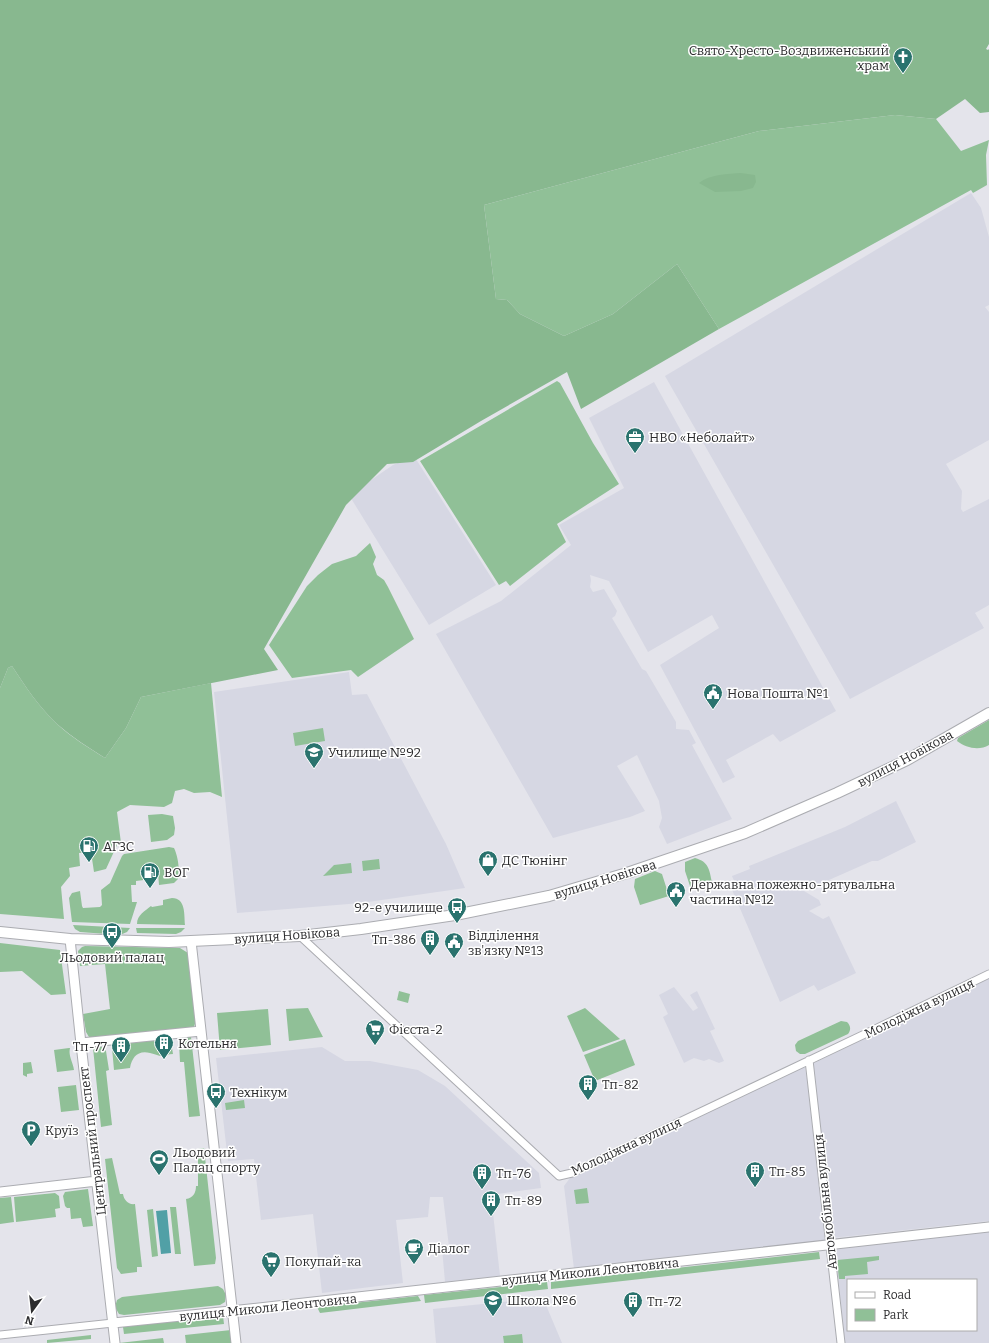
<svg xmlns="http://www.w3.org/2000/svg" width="989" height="1343" font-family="Bitter,serif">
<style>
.built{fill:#d6d7e3;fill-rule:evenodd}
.green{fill:#90c097}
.forest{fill:#88b88f}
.water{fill:#51a0a6}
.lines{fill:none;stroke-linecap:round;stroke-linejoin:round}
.minor-casing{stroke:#abacb1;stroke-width:9}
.tertiary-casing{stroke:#abacb1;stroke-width:11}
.secondary-casing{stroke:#abacb1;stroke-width:12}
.minor{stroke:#fff;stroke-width:7}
.tertiary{stroke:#fff;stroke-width:9}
.secondary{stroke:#fff;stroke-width:10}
.labels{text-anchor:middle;stroke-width:3;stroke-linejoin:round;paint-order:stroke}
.poi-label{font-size:13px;fill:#2c2c2e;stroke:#fff;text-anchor:start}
.street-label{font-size:13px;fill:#2c2c2e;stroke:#fff}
</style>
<rect width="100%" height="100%" fill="#e4e4eb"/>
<path class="built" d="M971,193l10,15 8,29v68l-4,2 4,5v128l-43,24 16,27 -1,18 2,3 26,-13v106l-14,8 9,15 -134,71 -185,-323z
M654,382l182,329 -56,31 -7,-8 -47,26 9,17 -12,6 -63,-118 59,-37 -7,-13 -64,37 -39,-71 -19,-6 1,5 -1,7 3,5 11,-3 13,22 -2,5 -3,2 30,51 4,2 30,51v7l13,1 7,13 -4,2 40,74 -65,25 -8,-17 3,-9 -3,-17 -22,-46 -20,11 28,45 -15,6 -77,21 -117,-204 65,-33 70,-56 -12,-20 65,-37 -35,-70z
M414,456l82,129 -67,40 -80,-130 44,-30z
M349,672l3,23 15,-1 79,150 19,44 -104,15 -124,10 -23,-221z
M896,801l20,41 -38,19h-6l-68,30 15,9 2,5 -12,6 14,8 6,-3 27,57 -38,18 -4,-6 -34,17 -50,-117 5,-2 -3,-7 18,-7 -1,-3 96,-39z
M989,978v243l-157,17 -20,-174z
M674,987l19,24 5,-3 -8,-13 7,-4 18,38 -5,2 14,30 -5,2 -10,-4 -5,2 -10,-3 -10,5 -21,-46 5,-3 -9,-19z
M322,1047l23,14h25l48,9 27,16 94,87 2,15 -50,7 9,81 -55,6 -3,-34 7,-1 -6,-50h-13l-2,20 -32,3 7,63 -81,10 -9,-79 -52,6 -7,-61 -26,2 -12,-103z
M795,1068h10l2,11 18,162 -251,28 -10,-83 6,-8z
M989,1230v113h-144l-10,-95zM848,1280h128v50h-128z
M543,1298l19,45h-126l-3,-34z"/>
<path class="green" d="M895,115l41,4 25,32 28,-11 -3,15 1,30 -14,8 -2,-3 -252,139 -42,-65 -64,50 -49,22 -44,-22 -13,-14 -11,-1 -12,-94 275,-74z
M557,381l3,2 33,60 26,41 -62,40 9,18 -56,44 -4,-5 -7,4 -79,-124z
M370,543l6,14 -3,7 4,11 7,5 4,7 26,52 -56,38 -7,-7 -59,8 -23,-33 38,-59 11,-11 14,-11 24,-8z
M12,666c13,20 27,41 45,58 14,13 32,24 48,34l21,-30 15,-31 70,-14 11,114 -12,-5 -16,1 -10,-4 -9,2 -3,12 -8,4 -34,-2 -13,7 4,31 -4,2 -11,24 -12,3 -3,-20 -12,1 1,13 -11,2 1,8 -9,11 3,32 -64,-5v-226l8,-20z
M989,720v25c-10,6 -23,3 -32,-4l1,-3z
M323,728l2,13 -30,5 -2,-13z
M162,814l11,2 2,12 -1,7 -7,5 -16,2 -3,-27z
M169,847l5,1c4,8 6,22 4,31l-4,4 -15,2 -1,-12 -14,2v5l-8,1v4h-5l1,17h5l-7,22 -58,-2 -3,-24 3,-5 8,-2 2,15 1,2 17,-1 2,-2 -1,-15 9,-7 12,-27 2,-2z
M695,858c14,4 14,11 17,24l-21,7 -6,-18v-9z
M379,859l1,10 -17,2 -1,-10z
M351,863l1,10 -29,3 11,-11z
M655,871l7,3 7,22 -29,9 -6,-18 1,-8z
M172,898c14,0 12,17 13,27l-48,-1c0,-9 8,-13 14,-18l1,1 11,-2v-5z
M73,925l57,3 -3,4 -7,3 -40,-3 -5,-3z
M136,928h49l-4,4 -5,2 -39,-1z
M0,943l60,7 6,44 -15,1 -29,-24 -22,1z
M85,946l95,2 8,5 8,67 -2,7 -3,2 -99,9 -3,-1 -3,-5 -3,-18 27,-5 -5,-45 -25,2 -2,-15 4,-4z
M399,991l11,3 -2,9 -11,-3z
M308,1008l15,29 -34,4 -3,-32z
M585,1008l35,31 -37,13 -16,-36z
M268,1009l3,36 -51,5 -3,-37z
M841,1021l6,1c4,4 4,8 1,12l-43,20h-5l-4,-3 -1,-6 3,-4z
M187,1037h4l9,79 -11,1 -5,-55h-4l-1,-19 3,-5z
M166,1039l5,3 2,12c-4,0 -9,2 -13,2 -3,-1 -6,-2 -10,-3 -12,-3 -18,4 -20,15l-16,2 -2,-22 2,-3z
M625,1039l10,26 -40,16 -11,-26z
M97,1047h5l4,4 3,19 -3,1 6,54 -11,2 -8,-79z
M69,1048h1c-2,8 3,14 4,22l-17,2 -3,-22z
M31,1062l2,11 -6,1v3l-4,-2v-12z
M76,1085l3,25 -18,2 -3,-25z
M244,1100l1,8 -19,2 -1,-7z
M204,1148l12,110 -1,6 -21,2 -8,-67c7,-1 10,-6 10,-13h2v-37z
M112,1158l8,36h3c1,6 5,11 12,10l7,63h-5v5l-16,2 -4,-6 -12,-109z
M587,1188l2,15 -13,1 -2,-14z
M88,1189l5,37 -10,1 -2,-9 -10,1 -1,-11h-3l-2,-2 -2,-10 2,-4z
M55,1193l4,3 1,12 -5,1 1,8 -40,5 -2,-25z
M11,1197l3,25 -14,2v-26z
M170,1207h6l5,47h-6z
M153,1209l5,47 -6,1 -5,-47z
M819,1252l1,7 -269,30v-7z
M879,1256v4l-12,2 1,12 -23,2v3h-6l-2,-19z
M547,1282l1,7 -123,14 -1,-8z
M218,1286l5,3 3,6 -1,7 -5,3 -96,10 -5,-1 -4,-7 2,-7 5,-3z
M418,1296l3,5 -101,12 -3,-6z
M223,1316l1,8 -100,10 -1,-7z
M231,1330l1,13h-46l-1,-8z
M522,1334l1,9h-19l-1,-7z
M91,1335v4l-44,4v-3z
M163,1338l1,5h-45z"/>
<path class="forest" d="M0,0h989v44l-3,5 2,1 1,-1v63l-9,1 -15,-14 -29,20 -41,-4 -136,16 -275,74 12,94 11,1 13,14 44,22 49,-22 64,-50 42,65 -138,80 -14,-37 -86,49 -68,41 -26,2 -41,41 -82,144 14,21 -137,27 -15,31 -21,30c-16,-10 -33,-21 -48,-34 -18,-17 -32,-38 -45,-58l-4,2 -8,20z
M741,173l14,2 1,7 -3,6 -12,3 -26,1 -16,-9c11,-9 29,-9 42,-10z"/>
<path class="water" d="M167,1210l4,43 -10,1 -5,-43z"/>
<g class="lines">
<defs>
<path id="minor" d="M300,936l259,240 13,-3 297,-141 120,-58
M809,1060l32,283
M0,1335l113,-12"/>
<path id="tertiary" d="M70,939l11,105 34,299
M191,941l45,402
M81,1043l120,-12
M0,1192l97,-11
M113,1323l127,-13 749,-83"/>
<path id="secondary" d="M0,932l70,7 99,3 131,-6 61,-7 94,-14 94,-19 78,-23 118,-40 92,-40 70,-33 82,-47"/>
</defs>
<use href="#minor" class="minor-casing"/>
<use href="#tertiary" class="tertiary-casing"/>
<use href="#secondary" class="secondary-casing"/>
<use href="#minor" class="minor"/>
<use href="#tertiary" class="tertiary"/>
<use href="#secondary" class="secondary"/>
</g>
<defs>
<symbol id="church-pin" viewBox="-11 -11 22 30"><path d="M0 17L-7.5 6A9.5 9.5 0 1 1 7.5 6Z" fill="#2a736e" stroke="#fff"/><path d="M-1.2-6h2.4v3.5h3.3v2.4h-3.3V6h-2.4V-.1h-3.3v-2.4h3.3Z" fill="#fff"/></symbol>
<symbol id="office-pin" viewBox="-11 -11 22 30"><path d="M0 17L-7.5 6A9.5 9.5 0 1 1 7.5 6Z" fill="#2a736e" stroke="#fff"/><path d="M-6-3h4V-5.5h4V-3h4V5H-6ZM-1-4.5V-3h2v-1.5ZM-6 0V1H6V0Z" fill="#fff"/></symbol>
<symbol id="civic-pin" viewBox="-11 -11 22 30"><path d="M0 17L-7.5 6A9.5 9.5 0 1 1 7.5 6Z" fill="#2a736e" stroke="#fff"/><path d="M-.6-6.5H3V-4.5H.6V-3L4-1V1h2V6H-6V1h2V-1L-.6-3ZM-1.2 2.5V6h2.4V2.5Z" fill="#fff"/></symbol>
<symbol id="university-pin" viewBox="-11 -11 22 30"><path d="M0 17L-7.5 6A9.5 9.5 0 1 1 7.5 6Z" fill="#2a736e" stroke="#fff"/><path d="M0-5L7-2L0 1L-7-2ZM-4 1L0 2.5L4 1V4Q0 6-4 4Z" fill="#fff"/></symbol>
<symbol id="fuel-pin" viewBox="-11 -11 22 30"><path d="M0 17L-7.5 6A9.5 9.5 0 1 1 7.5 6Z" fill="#2a736e" stroke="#fff"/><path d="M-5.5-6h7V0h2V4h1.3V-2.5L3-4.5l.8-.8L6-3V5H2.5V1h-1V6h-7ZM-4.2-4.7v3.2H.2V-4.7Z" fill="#fff"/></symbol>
<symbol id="shop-pin" viewBox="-11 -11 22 30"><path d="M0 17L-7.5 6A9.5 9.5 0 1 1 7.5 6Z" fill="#2a736e" stroke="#fff"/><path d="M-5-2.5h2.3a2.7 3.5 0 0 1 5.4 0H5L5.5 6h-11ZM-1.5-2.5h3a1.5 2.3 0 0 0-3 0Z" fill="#fff"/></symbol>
<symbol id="bus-pin" viewBox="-11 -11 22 30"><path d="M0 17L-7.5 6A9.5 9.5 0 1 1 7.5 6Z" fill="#2a736e" stroke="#fff"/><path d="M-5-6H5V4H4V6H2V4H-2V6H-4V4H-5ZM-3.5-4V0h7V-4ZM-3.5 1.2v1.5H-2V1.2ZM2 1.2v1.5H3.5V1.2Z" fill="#fff"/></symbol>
<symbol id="building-pin" viewBox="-11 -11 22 30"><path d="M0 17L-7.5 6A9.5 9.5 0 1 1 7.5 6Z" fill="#2a736e" stroke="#fff"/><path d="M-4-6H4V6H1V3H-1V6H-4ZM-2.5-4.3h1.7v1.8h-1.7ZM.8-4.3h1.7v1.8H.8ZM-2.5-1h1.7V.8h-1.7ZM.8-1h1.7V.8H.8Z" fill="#fff"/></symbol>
<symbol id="supermarket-pin" viewBox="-11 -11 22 30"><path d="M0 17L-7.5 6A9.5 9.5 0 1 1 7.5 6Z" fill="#2a736e" stroke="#fff"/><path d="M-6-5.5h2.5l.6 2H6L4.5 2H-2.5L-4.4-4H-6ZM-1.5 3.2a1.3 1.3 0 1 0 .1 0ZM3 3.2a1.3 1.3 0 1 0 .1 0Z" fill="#fff"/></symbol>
<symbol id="parking-pin" viewBox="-11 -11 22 30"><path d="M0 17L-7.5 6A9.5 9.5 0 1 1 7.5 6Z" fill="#2a736e" stroke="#fff"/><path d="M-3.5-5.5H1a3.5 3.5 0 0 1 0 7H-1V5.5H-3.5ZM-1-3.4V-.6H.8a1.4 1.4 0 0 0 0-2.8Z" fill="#fff"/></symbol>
<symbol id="stadium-pin" viewBox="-11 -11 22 30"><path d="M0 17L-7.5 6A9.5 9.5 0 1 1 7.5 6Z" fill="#2a736e" stroke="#fff"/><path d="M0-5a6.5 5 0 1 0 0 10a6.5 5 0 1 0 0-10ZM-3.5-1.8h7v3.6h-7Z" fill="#fff"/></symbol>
<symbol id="cafe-pin" viewBox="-11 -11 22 30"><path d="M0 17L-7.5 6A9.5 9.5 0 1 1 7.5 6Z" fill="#2a736e" stroke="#fff"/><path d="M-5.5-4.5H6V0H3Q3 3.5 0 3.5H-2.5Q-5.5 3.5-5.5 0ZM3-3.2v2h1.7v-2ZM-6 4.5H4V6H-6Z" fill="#fff"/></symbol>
<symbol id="school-pin" viewBox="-11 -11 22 30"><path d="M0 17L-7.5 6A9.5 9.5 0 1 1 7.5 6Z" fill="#2a736e" stroke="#fff"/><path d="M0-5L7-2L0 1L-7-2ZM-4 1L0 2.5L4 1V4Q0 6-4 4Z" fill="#fff"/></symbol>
</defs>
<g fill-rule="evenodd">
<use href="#church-pin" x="892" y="46" width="22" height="30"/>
<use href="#office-pin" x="624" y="426" width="22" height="30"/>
<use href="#civic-pin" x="702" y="682" width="22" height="30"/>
<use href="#university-pin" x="303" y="741" width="22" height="30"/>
<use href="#fuel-pin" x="78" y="835" width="22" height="30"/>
<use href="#shop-pin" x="477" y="849" width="22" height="30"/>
<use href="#fuel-pin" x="139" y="861" width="22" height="30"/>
<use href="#civic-pin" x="665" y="880" width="22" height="30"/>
<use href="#bus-pin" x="446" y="896" width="22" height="30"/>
<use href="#bus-pin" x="101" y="921" width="22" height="30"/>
<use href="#building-pin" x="419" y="928" width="22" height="30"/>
<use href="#civic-pin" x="443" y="931" width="22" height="30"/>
<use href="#supermarket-pin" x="364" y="1018" width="22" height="30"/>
<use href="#building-pin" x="153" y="1032" width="22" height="30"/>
<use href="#building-pin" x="110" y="1035" width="22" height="30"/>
<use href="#building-pin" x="577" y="1073" width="22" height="30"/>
<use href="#bus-pin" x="205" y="1081" width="22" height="30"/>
<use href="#parking-pin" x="20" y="1119" width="22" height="30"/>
<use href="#stadium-pin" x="148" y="1148" width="22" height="30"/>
<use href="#building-pin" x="744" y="1160" width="22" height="30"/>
<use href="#building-pin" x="471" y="1162" width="22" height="30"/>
<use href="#building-pin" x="480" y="1189" width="22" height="30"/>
<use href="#cafe-pin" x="403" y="1237" width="22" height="30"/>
<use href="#supermarket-pin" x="260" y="1250" width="22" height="30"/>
<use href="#school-pin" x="482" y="1289" width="22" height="30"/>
<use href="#building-pin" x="622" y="1290" width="22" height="30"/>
</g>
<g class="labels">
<g class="poi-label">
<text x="889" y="55" text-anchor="end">Свято-Хресто-Воздвиженський<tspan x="889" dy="15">храм</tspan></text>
<text x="649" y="442">НВО «Неболайт»</text>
<text x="727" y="698">Нова Пошта №1</text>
<text x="328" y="757">Училище №92</text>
<text x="103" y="851">АГЗС</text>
<text x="502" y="865">ДС Тюнінг</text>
<text x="164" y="877">ВОГ</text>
<text x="690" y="889">Державна пожежно-рятувальна<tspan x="690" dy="15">частина №12</tspan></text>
<text x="443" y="912" text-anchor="end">92-е училище</text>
<text x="468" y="940">Відділення<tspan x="468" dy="15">зв'язку №13</tspan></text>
<text x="416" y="944" text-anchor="end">Тп-386</text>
<text x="112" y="962" text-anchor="middle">Льодовий палац</text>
<text x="389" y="1034">Фiєста-2</text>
<text x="178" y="1048">Котельня</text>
<text x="107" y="1051" text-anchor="end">Тп-77</text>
<text x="602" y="1089">Тп-82</text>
<text x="230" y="1097">Технікум</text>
<text x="45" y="1135">Круїз</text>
<text x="173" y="1157">Льодовий<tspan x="173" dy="15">Палац спорту</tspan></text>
<text x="769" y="1176">Тп-85</text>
<text x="496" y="1178">Тп-76</text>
<text x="505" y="1205">Тп-89</text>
<text x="428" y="1253">Діалог</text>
<text x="285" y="1266">Покупай-ка</text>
<text x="507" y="1305">Школа №6</text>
<text x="647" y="1306">Тп-72</text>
</g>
<g class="street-label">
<text transform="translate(905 758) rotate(-28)" y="5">вулиця Новікова</text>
<text transform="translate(605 879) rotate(-17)" y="5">вулиця Новікова</text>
<text transform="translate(287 935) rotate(-4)" y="5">вулиця Новікова</text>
<text transform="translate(919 1008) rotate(-26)" y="5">Молодіжна вулиця</text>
<text transform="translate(92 1141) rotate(-97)" y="5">Центральний проспект</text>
<text transform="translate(626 1146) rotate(-25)" y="5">Молодіжна вулиця</text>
<text transform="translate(825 1202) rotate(-96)" y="5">Автомобільна вулиця</text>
<text transform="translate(590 1271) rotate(-6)" y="5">вулиця Миколи Леонтовича</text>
<text transform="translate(268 1307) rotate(-6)" y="5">вулиця Миколи Леонтовича</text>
</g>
</g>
<rect x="847" y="1279" width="130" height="52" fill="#ffffff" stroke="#ababab"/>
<rect x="855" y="1292" width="20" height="6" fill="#ffffff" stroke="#ababab"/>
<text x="883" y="1299" font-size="12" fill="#2c2c2e">Road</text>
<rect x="855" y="1309" width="20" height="12" fill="#90c097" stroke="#ababab"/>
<text x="883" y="1319" font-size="12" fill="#2c2c2e">Park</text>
<g transform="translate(32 1311) rotate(195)" stroke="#ffffff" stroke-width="3" paint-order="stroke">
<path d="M0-3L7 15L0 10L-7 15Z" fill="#2c2c2e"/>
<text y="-6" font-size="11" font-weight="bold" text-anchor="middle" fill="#2c2c2e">N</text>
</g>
</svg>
